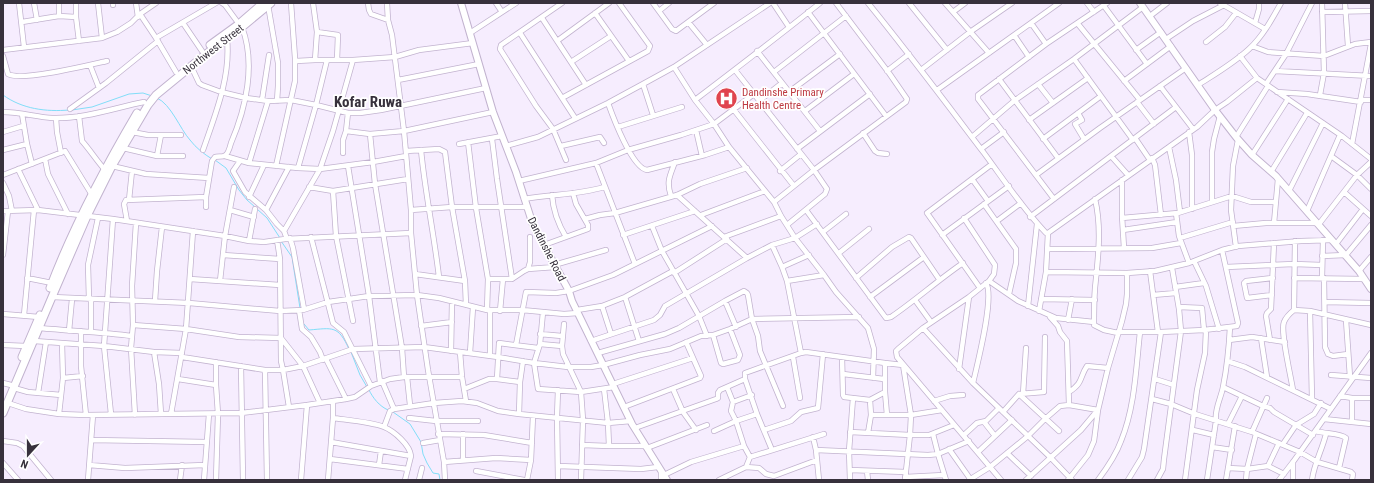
<svg xmlns="http://www.w3.org/2000/svg" width="1374" height="483" font-family="'Roboto Condensed',sans-serif">
<style>
.lines{fill:none;stroke-linecap:round;stroke-linejoin:round}
.stream{stroke:#82def8;stroke-width:1}
.minor-casing{stroke:#c2b3cf;stroke-width:6}
.tertiary-casing{stroke:#c2b3cf;stroke-width:8}
.secondary-casing{stroke:#c2b3cf;stroke-width:9}
.minor{stroke:#fff;stroke-width:4.5}
.tertiary{stroke:#fff;stroke-width:6}
.secondary{stroke:#fff;stroke-width:7}
.labels{text-anchor:middle;stroke-width:3.5;stroke-linejoin:round;paint-order:stroke}
.street-label{font-size:11px;fill:#37313c;stroke:#fff}
.health-label{font-size:11px;fill:#be3a42;stroke:#fff;text-anchor:start}
.district-label{font-size:15px;font-weight:bold;fill:#37313c;stroke:#fff}
</style>
<rect width="100%" height="100%" fill="#f6edfe"/>
<g class="lines">
<path class="stream" d="M3,95c19,14 43,17 66,15
M157,98c14,6 23,31 33,42 6,8 14,14 22,19
M72,110l20,-3 37,-13 14,-1 9,3
M215,160l11,8 13,22 8,10 8,7
M257,209l10,9 13,20
M281,241l11,16 8,51
M304,324l5,6c24,-2 29,-5 40,19
M351,352l9,23 7,12
M369,390c4,8 10,16 19,20
M393,412l17,12 11,18 2,12 4,9 6,10 6,1 1,6"/>
<defs>
<path id="minor" d="M19,3l5,44
M34,3l3,17
M59,3v13
M76,3v14l3,24
M98,3l4,35
M113,3v2
M136,3l2,14
M222,3l3,2 14,19
M313,3l4,29 -2,28h38l42,-3 24,-7 54,-7
M368,3l1,7 2,4 17,6
M387,3l1,17 4,15 12,96 7,79v23l6,62 11,75 16,92 1,18
M496,3l6,9
M562,3l-61,42 -1,4 36,57 17,23 13,31
M653,3l19,26 4,2 38,-28
M773,3l16,24
M868,3c40,49 78,100 116,150 20,27 38,55 62,80h2
M909,3l38,47
M945,3l44,50
M1087,3l7,9
M1220,3l45,26
M1345,3l3,43
M268,5l10,58v23l-1,15
M1104,6l43,58
M659,11l10,-8
M808,12l78,104
M953,12l12,-9
M1322,12l49,-1
M595,13l34,48
M140,14l16,24 20,34
M1150,16l17,-13
M542,18l44,67
M22,22l37,-6 17,1
M183,23l19,28
M689,23l18,22
M1031,23l15,21
M1255,23l4,-14v-6
M1078,24l62,76
M317,32l21,3 -1,25
M470,33l46,-30
M520,33l55,85
M1014,35l15,22
M156,38l60,-35
M1166,39l27,-18 31,-16
M557,41l52,-38
M1206,42l19,-15 11,-14
M1252,46l16,6 56,4 31,-12 16,-2
M3,50l99,-12 15,-6 14,-9 9,-9 16,-11
M1136,50l25,-18
M757,51l63,80
M3,56l5,18c13,8 81,-9 99,-13
M1240,56l17,22 85,58 29,23
M1074,59l59,81
M296,61l19,-1
M571,62l40,-26
M90,65l9,23
M191,66l8,17 3,2 19,7 25,6 22,3 23,-1 25,5 32,8h12l21,-3 105,-22
M674,67l21,33 19,24 15,23 45,55 7,14 14,22 29,37 12,17 32,36 6,21 -1,29
M735,70l79,100 13,19 -2,5 -38,31
M921,70l49,-38 42,-29
M887,71l22,-17
M1275,71l96,5
M774,72l72,-56
M999,79l59,79
M398,80l81,-16
M1124,81l47,-35
M643,84l10,31
M1038,84l15,19
M1266,84l20,-30 26,-51
M1198,85c17,-11 36,-22 51,-36 14,-13 23,-30 32,-46
M1160,86l33,43
M937,90l122,-87
M789,92l51,-38
M1277,92l30,2 54,8
M1320,95l4,-22 -2,-70
M562,98l86,-47 2,-5 -31,-43
M262,100l7,-45
M695,100c42,-32 84,-64 125,-97
M1361,100h10
M759,101l23,-18
M1137,102l17,22
M608,103c5,14 24,65 39,67l58,-15 24,-8
M70,109l36,-26 52,-42
M734,110l60,76
M805,111l49,-37
M3,112c17,0 33,5 49,6 32,1 62,-10 92,-16
M1078,113l4,7 -7,4 9,15
M22,114l5,30 5,20
M79,116l3,25c8,9 15,20 23,29
M56,118l1,14 4,21
M1029,120l59,-42
M618,127l64,-20
M696,130l6,26
M346,131l2,-18
M3,132l20,-6
M132,132l16,3h33
M1189,132l3,23v54
M863,133l12,18 3,2 9,1
M370,134l5,50 27,164 2,29
M972,137l42,-36 60,-42 69,-52
M1236,137l32,-51
M1135,138l15,22
M492,139l5,40 15,100
M1043,139l58,-43
M468,142l8,66 12,71 -1,31
M459,144l43,-8
M1352,144l19,-100
M506,146l32,-9 70,-34 35,-19 31,-17 96,-64
M561,146l39,-9 4,6
M1169,147l7,33 4,32
M123,148l34,8h26
M797,149l73,-55
M981,149l23,-17
M3,150l24,-6
M203,150c12,-35 28,-73 24,-111
M421,150c4,42 13,84 18,127
M406,151l33,-2 6,3 7,55 13,74 1,24
M343,153v-13l3,-9 24,3 34,-3 89,-19
M1252,155l36,-56
M157,156l4,-21
M225,156l24,7 49,5 22,1 53,-7 33,-6
M1111,156l17,19
M1331,156l26,19 14,14
M1152,158l3,7 6,50
M45,159l3,15 20,40
M240,161l-7,10 12,21 21,18 11,14 7,7
M249,163l19,-62
M596,163l39,101
M112,166l34,8 63,4
M276,166l19,-85v-23l-4,-55
M348,166l21,130 11,86
M298,168l18,-63 11,-45
M18,169l20,41
M780,171l21,-17
M1271,172l36,-59
M3,175l62,-24 27,44
M1036,175l64,-47 86,-60
M972,179l16,22
M1122,180v36l2,32
M519,181l77,-18 32,-13 53,-15 33,-11 40,-30
M3,183l6,13 3,15
M309,187l24,4 75,-12
M333,191l3,45 17,85
M1289,191l34,-68
M1344,192l27,24
M552,195c1,14 6,29 14,42
M677,195l70,63
M671,196c-5,-15 -1,-20 4,-34
M249,197l15,-32
M524,199c27,-5 55,-4 80,-12
M1054,199l-76,-100v-4l68,-51 61,-41
M1095,199c7,29 3,60 0,89 -1,13 -1,25 -1,37l10,5 14,3
M129,200l3,-29
M774,202l40,-32 92,-68 1,-3 -18,-26 -53,-70
M1212,202v-50l2,-13 6,-23
M984,204l32,45v14l-7,31
M206,207v-10l6,-36 3,-4c2,-1 7,0 9,-1 4,-1 6,-9 7,-13 15,-35 25,-79 11,-116
M230,210l24,7
M266,210l23,-43
M411,210l41,-3h75
M806,210l80,108 5,-1c25,-17 47,-37 72,-54
M3,211l35,-1 75,9 112,17 24,5 15,1 21,-3 126,-6
M1307,211l33,-76
M1176,213l3,23 10,27
M701,215l64,-24
M1030,217l146,-110
M964,218l31,47 -1,9 -5,7 -20,16 -46,31 50,55 78,75 21,22
M1122,218l56,-5 54,-17 19,6h25
M585,219l15,-4 15,-2 62,-18 23,-11 47,-16
M127,221l-3,-17 2,-4 80,-3
M997,221l24,-18
M1274,223l4,-44
M1319,224l38,-49 14,-13
M652,226l10,25 37,65 8,20
M1233,226l33,-3h52
M1123,230l54,-8
M823,232l23,-18
M1048,233l149,-106 18,-17 12,-8 30,-24
M623,235l72,-24
M942,235l67,-49
M311,237l22,86 11,9 27,54
M724,237l57,-21
M290,238l3,10 11,61
M1180,238l53,-16
M287,239l-3,-8 36,-62 13,-38 20,-71
M277,240l3,19 1,102 2,9 6,37
M249,241l6,-32
M1336,244l27,-35
M544,245l44,-16v-4l-12,-21 -3,-11
M772,245l10,22 5,14 14,72
M1236,247l-5,-37 2,-44 5,-26
M1048,249l104,-1 29,-5
M839,253l30,-24
M3,255l5,-44
M223,255l57,4
M1322,256l24,-1 25,-30
M1194,261l12,25 13,43
M554,265l52,-15
M782,267l27,-12
M1226,267l68,-3 28,1
M528,269l2,-7v-25
M1150,271l8,61
M1359,271l12,-14
M1046,272l81,1 28,-2 34,-8 33,-13 16,-4 63,-5 31,-1
M674,273l53,-34
M415,274l50,7
M27,278l25,5
M856,278l36,-31 17,-10 2,1 28,41
M1294,278l70,1
M1322,278l1,-38
M1324,278l1,69 3,7 5,2 15,-2
M190,279l90,6
M488,279h24l12,-8 4,-2 27,-2
M220,281l5,-45 9,-49
M787,281l37,-6
M989,281l29,20 38,17 38,4
M1175,287l29,-4
M980,288l-53,-75 65,-49
M1153,295l23,-2
M1272,295l-25,3 -3,-15 2,-2 27,-3
M52,297l137,6 91,8 23,-1 25,-8 21,-3 20,-3 48,-1 22,3 48,12h35l42,4 14,-1
M625,297l14,44
M870,297l54,-40
M89,299l-1,-34 10,-47
M1041,299l54,1
M915,300l16,22
M155,301l2,-30 5,-44
M725,301l11,26
M1325,302l46,1
M602,306l9,28
M1028,306l9,-82
M1179,307l23,1 2,22
M299,310l3,19 9,8 9,15 3,8
M490,310v46
M577,310l25,-4 23,-9 48,-26
M1294,310l1,-69
M500,311l3,-32
M1039,311l7,-39 2,-39
M1310,311l2,88
M543,312l-3,32 -6,19 4,26 43,3 33,-5
M3,314l36,3
M24,315l10,-105
M1050,317l8,9 2,6 7,9 2,64
M1068,320l4,-21
M1346,320l4,57
M564,324l-2,22 1,8 18,38 2,28 -2,60
M133,325l53,4 53,8 42,1
M421,326l31,-4
M40,328c30,3 61,4 92,8
M923,328l-25,21 -2,2 1,6 104,123
M69,331l3,-32
M81,331v35l5,49
M91,332v-33
M1118,332h43l43,-2 33,-4 1,-3 -16,-73
M540,334l22,2
M713,335l8,28 2,1 15,-4 2,-5 -10,-26
M281,338l22,28 17,37
M1261,338l6,39
M1229,340l23,-3 33,5
M1270,340l-4,-24 1,-3 4,-4 3,-66
M34,341l70,5 50,6 28,1
M591,341l63,-21 6,-5 5,-9 82,-48 25,-13 23,-7 22,-14
M540,344l22,2
M3,345l23,1
M516,345l10,-53 30,1 13,-2 44,-16 99,-49
M451,351l1,-49
M154,352l5,32 2,30
M460,352l2,25 4,24
M470,353l3,-46
M598,353l67,-19 14,-6 46,-27 19,-10 3,2 1,2 4,24 6,17 2,15 23,55
M182,357l83,13h18l20,-4 50,-17 71,-2 74,10 36,6 34,4h23l12,-2 37,-10 30,-6 31,-13 12,-1 17,-6 22,-10 107,-2
M793,357l7,41
M842,357l1,38 1,2 26,3 15,-8
M326,359l20,40
M1227,361l18,6 86,42
M885,363v29l2,23
M241,366l2,114
M959,369l10,-72
M265,370l2,110
M843,374l41,5
M1331,375l40,3
M407,377l3,28
M63,378l20,-2
M178,379l38,6
M497,379l2,-36 39,5
M1155,379l19,6
M382,381l12,28
M3,383l8,2
M973,383c4,-18 22,-86 13,-100
M613,384l80,-26
M727,387l6,15 -2,9 5,10 8,25
M1223,387l40,19 7,2 4,4 39,23
M14,388l14,4 33,3
M464,389l25,-10h8l23,3
M604,389l4,34 1,23
M673,389l10,23 13,18
M1293,390c-2,-13 -13,-59 -9,-68 2,-5 5,-8 10,-12l16,1 61,14
M1069,392c15,-10 10,-14 18,-26l21,2
M38,393l8,-51
M1019,394l40,37
M1023,394l3,-46
M1340,396l12,2h19
M1152,399l19,5 24,10 57,18 48,20 17,10 34,10 2,2 -1,6
M870,400l1,15h40l31,-5
M934,401l16,-5 13,-1
M733,402l19,-7
M8,403l18,6 33,5 27,1 155,-2 66,-8 39,-6 9,-2 16,-11 19,-7 14,-2h58
M624,407l76,-29 1,-2 -15,-34
M1003,412l16,-18 25,-2 1,-55
M59,414l4,-36 -1,-35
M111,414l-7,-68 9,-127
M171,414l15,-85 7,-98
M519,414l1,-32 3,-21
M135,415l-4,-67 2,-23 -1,-39 4,-63
M333,418c14,2 38,4 51,9 10,4 26,18 27,29l-6,24
M409,418l27,3h42
M1324,419l47,5
M1352,421v-23
M984,422l11,14
M1228,424l14,-28
M384,427l6,-16 4,-2 40,-6 28,-2 15,2 21,8 21,3 89,9 23,-2
M635,428l81,-29 2,-1v-5l2,-3 25,-11
M764,430l27,-9 10,-9 17,-4 5,-54
M1193,430l21,5
M714,431l22,-10 21,-7
M1316,431c9,3 24,2 30,7l-7,30
M850,432l60,3h19l25,-10
M1252,432l15,-34
M868,433l3,-18
M438,434l46,1 48,8
M933,434l5,20 8,26
M964,435l13,-12 9,-2 13,-13
M813,437l3,13 112,5 10,-1 31,-13
M91,440l116,2
M3,441l14,2 6,3 28,34
M331,442l80,14
M423,443l17,-3
M1283,444l13,-19 18,-11 7,-11
M582,445l27,1h37
M1212,447l20,3
M647,448l60,-23
M949,449l22,31
M772,450l-15,-36 -12,-35v-6l56,-20 5,-1 79,11 18,2 8,50 -1,20 -5,45
M816,450l3,30
M978,452l34,-32
M1007,453l24,23
M330,459l78,10
M463,459v-25
M444,462l52,-4 35,2
M1293,462v18
M3,463l15,17
M89,465l36,3 80,-3
M379,465l2,-14
M558,466l83,3 17,-2
M1268,466l11,-23
M746,467l13,1 7,6 8,2 43,-16
M1228,468l19,1 21,-3 16,8
M661,470v10
M850,470l56,2
M476,471l48,9
M867,471l1,9
M664,475l27,-13 53,-16 6,11 74,-23
M905,477l39,-2
M88,480l5,-65
M180,480l2,-15
M204,480l5,-66
M216,480l2,-66 -2,-29v-23
M301,480l6,-75
M328,480l5,-62v-17
M419,480l3,-12
M527,480l4,-20 2,-44
M558,480l-1,-63 1,-27
M719,480l27,-13 4,-10
M850,480l-1,-29 4,-53
M969,480l21,-13 38,-31 17,-17 15,-13 9,-1 29,5
M1026,480l55,-50 16,-19
M1068,480l20,-25 6,-14 4,-31 10,-42 14,-47 4,-17 1,-10v-21
M1098,480c9,-12 18,-25 23,-39 14,-34 15,-73 19,-109
M1128,480l14,-23 2,-8 17,-117
M1157,480l6,-11 1,-10 17,-128 -2,-22 -7,-41
M1185,480l12,-90 8,-37 1,-23
M1207,480l9,-59c-2,-11 5,-23 7,-34 4,-20 6,-40 7,-60
M1226,480l9,-54
M1246,480l1,-11 9,-35
M1279,480l14,-18 78,-109
M1312,480c2,-16 10,-30 14,-46"/>
<path id="tertiary" d="M461,3l32,109 23,60 17,53 36,66 3,10 60,123 35,56
M1140,3l75,107 21,27 16,18 24,21 13,15 70,80 12,18"/>
<path id="secondary" d="M210,45l29,-21 24,-21
M50,288c23,-61 54,-119 87,-175
M22,357l18,-42
M3,413l49,-116 35,-81 25,-50 36,-61 8,-10 50,-41 36,-27 29,-24"/>
</defs>
<use href="#minor" class="minor-casing"/>
<use href="#tertiary" class="tertiary-casing"/>
<use href="#secondary" class="secondary-casing"/>
<use href="#minor" class="minor"/>
<use href="#tertiary" class="tertiary"/>
<use href="#secondary" class="secondary"/>
</g>
<defs>
<symbol id="hospital-disc" viewBox="-11 -11 22 22"><circle r="9.5" fill="#e0444e" stroke="#fff"/><path d="M-5-5h3v3.5h4V-5h3V5h-3V1.5h-4V5h-3Z" fill="#fff"/></symbol>
</defs>
<g fill-rule="evenodd">
<use href="#hospital-disc" x="714" y="86" width="25" height="25"/>
</g>
<g class="labels">
<g class="street-label">
<text transform="translate(213 49) rotate(-38)" y="4">Northwest Street</text>
<text transform="translate(547 249) rotate(63)" y="4">Dandinshe Road</text>
</g>
<g class="health-label">
<text x="742" y="96">Dandinshe Primary<tspan x="742" dy="13">Health Centre</tspan></text>
</g>
<g class="district-label">
<text x="368" y="107">Kofar Ruwa</text>
</g>
</g>
<rect width="1374" height="483" fill="none" stroke="#37313c" stroke-width="8"/>
<g transform="translate(28 455) rotate(201)" stroke="#ffffff" stroke-width="3" paint-order="stroke">
<path d="M0-3L7 15L0 10L-7 15Z" fill="#37313c"/>
<text y="-6" font-size="11" font-weight="bold" text-anchor="middle" fill="#37313c">N</text>
</g>
</svg>
